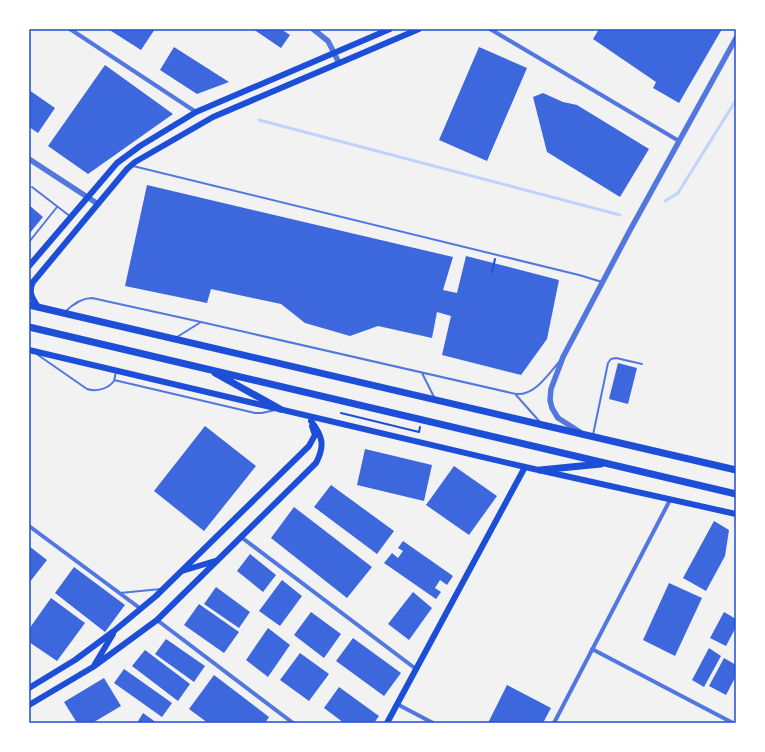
<svg xmlns="http://www.w3.org/2000/svg" width="765" height="752" font-family="Merriweather,serif">
<style>
.lines{fill:none;stroke-linecap:round;stroke-linejoin:round}
.stream{stroke:#bfd3fe;stroke-width:3}
.building{fill:#3d67dc}
.path{stroke:#1d4ed8;stroke-width:2}
.service{stroke:#5277de;stroke-width:2}
.minor{stroke:#5277de;stroke-width:4}
.tertiary{stroke:#5277de;stroke-width:5.5}
.secondary{stroke:#1d4ed8;stroke-width:6}
.primary{stroke:#1d4ed8;stroke-width:7}
.neatline{fill:none;stroke:#1d4ed8;stroke-width:1.5}
</style>
<rect width="100%" height="100%" fill="#f2f2f2"/>
<g class="lines">
<path class="stream" d="M259,120l361,95
M665,201l13,-8 58,-93"/>
</g>
<path class="building" d="M108,29h47l-14,21z
M253,29h28l9,6 -9,13z
M599,29h123l-43,74 -26,-15 3,-6 -63,-43z
M174,47l55,35 -32,12 -37,-24z
M479,47l48,21 -40,93 -48,-21z
M105,65l68,49 -85,60 -40,-28z
M29,90l26,18 -17,25 -9,-6z
M543,93l20,9 14,3 72,44 -29,48 -73,-45 -14,-55z
M147,185l306,72 -10,33 14,3 9,-37 93,24 -12,59 -26,36 -79,-20 9,-39 -14,-4 -5,26 -54,-12 -28,10 -45,-13 -24,-19 -70,-15 -4,14 -82,-17z
M29,205l14,12 -14,17z
M618,363l19,5 -9,36 -19,-5z
M205,426l51,40 -52,65 -50,-40z
M365,449l67,16 -8,36 -67,-16z
M454,466l43,30 -28,39 -43,-30z
M331,485l63,46 -17,23 -63,-47z
M294,507l78,60 -25,31 -76,-60z
M714,521l15,9 -4,26 -19,35 -23,-13z
M403,541l50,35 -6,9 -7,-5 -5,8 6,4 -5,7 -52,-36 8,-10 6,5 5,-7 -5,-3z
M29,546l18,14 -18,23z
M250,554l26,21 -13,17 -26,-21z
M74,567l51,38 -20,27 -50,-39z
M282,580l20,16 -22,30 -21,-15z
M669,583l33,15 -27,58 -32,-16z
M216,587l34,25 -11,16 -35,-24z
M413,592l19,16 -23,32 -21,-16z
M51,598l34,25 -28,38 -28,-19v-13z
M199,604l40,28 -15,21 -40,-28z
M311,612l30,22 -17,24 -30,-23z
M724,612l12,7v8l-10,19 -16,-8z
M268,628l22,17 -22,32 -22,-17z
M353,638l48,35 -17,23 -48,-35z
M166,639l39,27 -11,16 -39,-28z
M709,648l12,8 -17,31 -12,-7z
M145,650l45,34 -12,17 -46,-35z
M300,653l29,21 -20,27 -29,-21z
M724,658l12,7v11l-10,19 -17,-9z
M124,669l48,34 -10,14 -48,-34z
M214,675l55,42 -4,6h-57l-19,-14z
M104,678l17,28 -27,16 1,1h-18l-13,-21z
M507,685l44,23 -8,15h-55z
M339,687l40,29 -5,7h-30l-20,-15z
M143,713l14,10h-20z"/>
<g class="lines">
<path class="path" d="M492,272l3,-13
M341,413l78,19 1,-5"/>
<path class="service" d="M133,166l446,109 23,7
M32,187l39,30
M29,242l28,-35
M65,312c7,-7 16,-14 27,-14l109,24 315,72c19,2 32,-20 44,-33
M177,337l24,-15
M38,355l49,34c9,3 21,0 27,-8 1,-2 1,-7 2,-9
M422,373l12,24
M114,380l141,33h7l13,-3
M516,395l24,27
M593,435l15,-72 3,-4 5,-1 26,6
M120,593l41,-4"/>
<path class="minor" d="M70,29l126,83
M490,29l189,112
M29,526l112,83
M241,537l175,132
M157,620l136,103
M592,649l141,74
M397,704l36,19
M554,723l116,-223"/>
<path class="tertiary" d="M313,29l15,12 11,22
M29,159l69,45
M580,432l-22,-14 -6,-10 -2,-8 1,-11 12,-32 66,-125 107,-194"/>
<path class="secondary" d="M29,266l88,-103 23,-17 56,-34 194,-83
M38,307c-6,-9 -10,-15 -5,-25l94,-113 8,-7 78,-45 206,-88
M29,350l496,117 211,47
M182,571l33,-10
M95,664l18,-30
M29,688l46,-28 39,-29 42,-35 153,-150 6,-11 -3,-9
M29,705l64,-38 64,-47 159,-157c9,-17 7,-27 -5,-42
M387,723l138,-256"/>
<path class="primary" d="M29,305l707,165
M29,327l707,167
M215,373l65,36
M540,470l61,-6"/>
</g>
<rect width="765" height="752" fill="none" stroke="#ffffff" stroke-width="60"/>
<rect x="30" y="30" width="705" height="692" class="neatline"/>
</svg>
